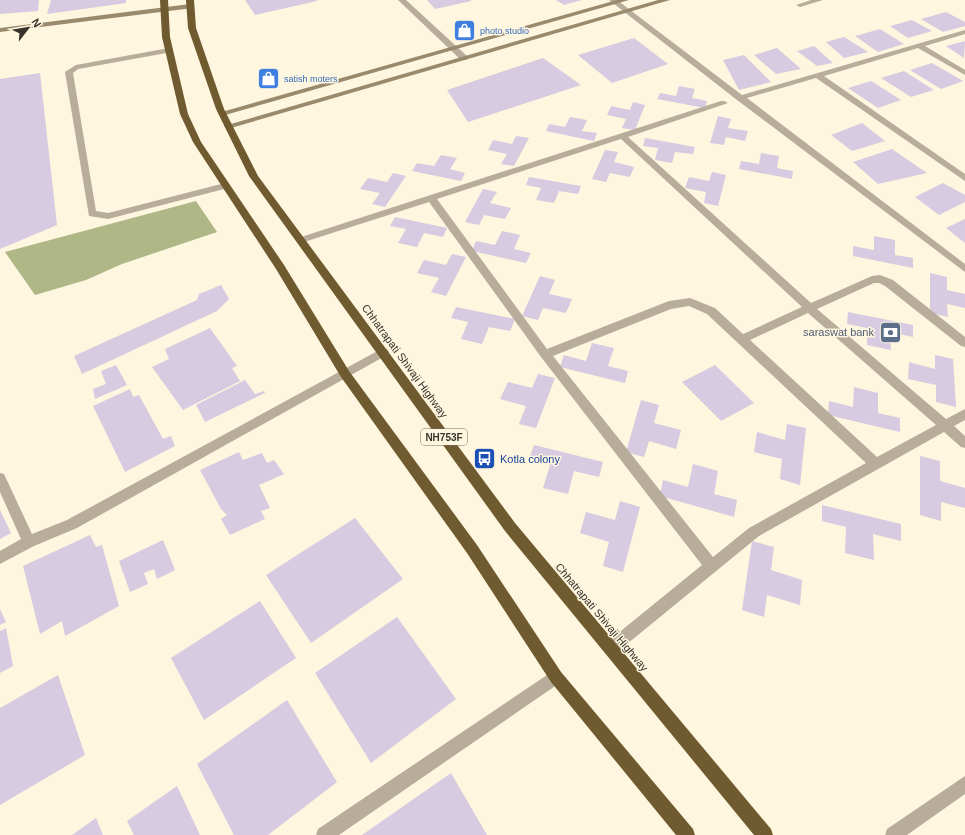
<svg xmlns="http://www.w3.org/2000/svg" width="965" height="835" font-family="Arial,sans-serif">
<style>
.forest{fill:#b0b787}
.building{fill:#d6cbe0}
.lines{fill:none;stroke-linecap:round;stroke-linejoin:round}
.lane{fill:#b8ad9a;fill-rule:evenodd}
.street{fill:#b8ad9a;fill-rule:evenodd}
.secondary{fill:#998a6d;fill-rule:evenodd}
.highway{fill:#705a30;fill-rule:evenodd}
.labels{text-anchor:middle;stroke-width:3;stroke-linejoin:round;paint-order:stroke}
.far-shop-label{font-size:9px;fill:#366cbe;stroke:#fef6df;text-anchor:start}
.shield{fill:#fef6df;stroke:#736e61;stroke-width:1}
.shield-label{font-size:10px;font-weight:bold;fill:#37342b}
.service-label{font-size:11px;fill:#4e5e75;stroke:#fef6df;text-anchor:end}
.street-label{font-size:11px;fill:#37342b;stroke:#fef6df}
.transit-label{font-size:11px;fill:#164399;stroke:#fef6df;text-anchor:start}
</style>
<rect width="100%" height="100%" fill="#fef6df"/>
<path class="forest" d="M196,201l21,31 -95,32 -36,16 -51,15 -30,-43z"/>
<path class="building" d="M0,0h39l-1,11 -38,3z
M51,0h75v3l-79,11z
M245,0h72v1l-62,14z
M427,0h44v1l-36,8z
M556,0h26l-18,5z
M946,12l19,10v4l-22,6 -22,-13z
M912,20l20,11 -24,7 -18,-12z
M880,29l24,15 -26,8 -23,-16z
M844,37l24,15 -24,6 -18,-16z
M634,38l34,26 -56,19 -34,-28z
M965,41l-1,17 -18,-12z
M814,46l19,17 -16,3 -20,-15z
M777,48l24,21 -25,5 -22,-19z
M744,55l27,27 -32,8 -16,-30z
M543,58l38,27 -113,37 -21,-32z
M932,63l31,18 -22,8 -31,-19z
M904,71l30,19 -23,7 -30,-19z
M40,73l17,152 -57,24v-170z
M871,81l30,19 -23,8 -30,-20z
M679,86l16,3 -3,9 15,3 -2,7 -48,-9 3,-6 16,3z
M633,102l12,3 -10,25 -13,-2 4,-9 -19,-4 4,-9 19,4z
M718,116l13,3 -3,9 20,3 -3,10 -19,-4 -2,8 -14,-2z
M570,117l17,3 -5,11 15,2 -3,8 -48,-10 3,-7 16,3z
M862,123l23,18 -33,10 -21,-16z
M516,136l13,2 -15,28 -13,-2 6,-10 -19,-4 5,-10 19,4z
M645,138l50,9 -2,7 -18,-2 -3,11 -17,-3 3,-12 -15,-2z
M892,149l35,24 -49,11 -25,-22z
M605,150l13,2 -4,10 20,5 -4,10 -20,-4 -4,9 -14,-3z
M761,153l18,3 -2,12 16,3 -1,8 -53,-10 2,-8 18,3z
M441,155l16,3 -7,11 15,4 -4,8 -49,-10 5,-8 17,3z
M712,172l14,3 -8,31 -14,-3 2,-11 -21,-4 4,-11 20,4z
M393,173l13,3 -21,31 -13,-3 8,-11 -20,-4 8,-11 19,4z
M529,177l52,9 -3,8 -19,-3 -5,12 -18,-3 5,-12 -15,-3z
M943,183l22,12v7l-26,13 -24,-18z
M483,189l14,3 -7,11 21,5 -6,11 -21,-4 -5,10 -14,-3z
M395,217l52,11 -4,9 -19,-4 -7,14 -19,-4 8,-14 -16,-3z
M965,219v24l-19,-15z
M502,231l18,4 -6,14 17,4 -5,10 -54,-12 4,-10 19,4z
M874,236l21,4v15l18,3v10l-60,-12v-10l21,4z
M452,254l14,3 -20,39 -15,-4 8,-14 -22,-5 7,-13 22,5z
M930,273l17,4v13l18,4v14l-18,-4 1,13 -18,-4z
M540,276l15,4 -6,14 23,5 -6,14 -23,-5 -5,12 -16,-4z
M221,285l8,14 -12,12 -135,63 -8,-18 123,-56 2,-6z
M456,307l59,12 -5,12 -21,-4 -7,17 -21,-5 7,-17 -17,-4z
M848,312l65,13v12l-23,-5 1,18 -24,-5v-17l-20,-4z
M210,328l27,38 -5,2 8,13 -57,29 -31,-43 17,-8 -4,-10z
M592,343l22,5 -6,18 20,5 -3,12 -65,-16 4,-12 22,6z
M935,355l18,4 3,48 -20,-5v-17l-28,-6 1,-17 26,7z
M116,365l11,20 -32,14 -2,-10 13,-5 -5,-13z
M715,365l39,38 -33,18 -39,-39z
M538,374l17,4 -19,50 -17,-4 7,-18 -26,-7 8,-17 24,6z
M245,380l10,14 9,-3 1,2 -60,29 -9,-17z
M854,387l24,6v20l22,5v14l-72,-17 1,-14 24,6z
M130,389l3,8 6,-2 24,44 8,-3 4,10 -50,26 -32,-66z
M641,400l18,5 -5,18 27,7 -5,19 -27,-8 -5,16 -18,-5z
M787,424l19,4 -6,57 -20,-6 2,-20 -28,-7 3,-20 28,8z
M534,445l69,17 -4,15 -25,-6 -6,23 -25,-6 7,-23 -21,-6z
M239,452l4,8 19,-7 5,10 7,-3 10,14 -25,11 11,23 -9,3 4,8 -35,16 -9,-16 6,-4 -6,-6 -21,-39z
M920,456l20,5v20l25,7v20l-24,-6v19l-21,-6z
M693,464l25,7 -4,23 23,6 -3,17 -74,-21 3,-16 25,7z
M620,501l20,6 -17,65 -20,-6 6,-24 -29,-9 6,-21 29,8z
M822,505l79,19v17l-28,-7 1,26 -29,-7 1,-26 -24,-6z
M0,510l11,23 -11,6z
M355,518l48,61 -92,64 -45,-68z
M90,535l6,12 6,-2 17,61 -54,30 -3,-15 -22,13 -17,-68z
M163,540l12,30 -18,9 -3,-10 -10,4 4,11 -18,8 -11,-31z
M752,541l22,6 -3,23 31,10 -2,25 -33,-10 -3,22 -22,-7z
M260,601l36,57 -92,62 -33,-62z
M0,609l6,13 -6,3z
M397,617l59,82 -85,64 -56,-90z
M6,628l7,38 -13,7v-42z
M58,675l27,80 -85,50v-97z
M287,700l50,82 -69,53h-34l-37,-71z
M451,773l36,62h-125z
M177,786l23,49h-66l-7,-14z
M96,818l7,17h-31z"/>
<g class="lines">
<path class="lane" d="M721,101h3l4,2 -100,34 183,166 61,-27 8,-1 13,5 72,57v10l-4,-1 -76,-60 -6,-3h-5l-57,26 129,110 19,-10v11l-11,6 11,10v12l-4,-1 -17,-15 -185,104 -143,117 -5,2 -5,-2 -2,-5 2,-5 96,-78 -161,-208 -112,-155 -125,40h-6l-2,-2 2,-2zM621,139l181,168 -59,27 -28,-26 -25,-10 -21,3 -122,48 -110,-150zM689,306l18,8 159,149 -117,65 -36,29 -160,-201 118,-47zM808,313l128,112 -59,32 -127,-117z"/>
<path class="street" d="M398,0h8l61,56v4h-6z
M609,0h8l125,95 223,-65v4l-40,12 40,24v5l-47,-27 -94,28 141,98v7l-149,-103 -69,20 218,166v8l-228,-172z
M811,0h12l-23,7 -4,-2z
M169,48h3v4l-94,17 -5,4 23,138 12,2 117,-30 5,3 -2,2 -120,31 -19,-3 -24,-144 11,-7z
M383,348l4,1 2,3 -2,3 -310,173 -43,18 -34,18v-13l21,-12 -21,-47v-19l4,1 28,60 35,-14z
M556,669l5,3 3,5 -3,5 -222,153h-23l2,-6z
M965,776v18l-58,41h-22l2,-6z"/>
<path class="secondary" d="M617,0h12l-404,115 -3,1 -4,-3z
M658,0h12l-439,128 -3,1 -4,-3z
M190,4l4,2 -1,2 -193,24v-4z"/>
<path class="highway" d="M160,0h8l2,37 18,77 13,28 83,123 65,106 128,174 84,127 132,157 2,6h-19l-125,-153 -84,-129 -126,-176 -65,-108 -83,-127 -13,-28 -18,-77z
M186,0h8l2,28 28,81 34,67 257,347 256,306 2,6h-19l-249,-304 -256,-355 -33,-67 -28,-81z"/>
</g>
<defs>
<symbol id="shop-square" viewBox="-11 -11 22 22"><rect x="-9" y="-9" width="18" height="18" rx="4" fill="#3f7fe0" stroke="#fef6df"/><path d="M-5-2.5h2.3a2.7 3.5 0 0 1 5.4 0H5L5.5 6h-11ZM-1.5-2.5h3a1.5 2.3 0 0 0-3 0Z" fill="#fff"/></symbol>
<symbol id="bank-square" viewBox="-11 -11 22 22"><rect x="-9" y="-9" width="18" height="18" rx="4" fill="#5c6f8a" stroke="#fef6df"/><path d="M-6-4H6V4H-6ZM0-2.3a2.3 2.3 0 1 0 0 4.6a2.3 2.3 0 1 0 0-4.6Z" fill="#fff"/></symbol>
<symbol id="bus-square" viewBox="-11 -11 22 22"><rect x="-9" y="-9" width="18" height="18" rx="4" fill="#1a4fb4" stroke="#fef6df"/><path d="M-5-6H5V4H4V6H2V4H-2V6H-4V4H-5ZM-3.5-4V0h7V-4ZM-3.5 1.2v1.5H-2V1.2ZM2 1.2v1.5H3.5V1.2Z" fill="#fff"/></symbol>
</defs>
<g fill-rule="evenodd">
<use href="#shop-square" x="452" y="18" width="25" height="25"/>
<use href="#shop-square" x="256" y="66" width="25" height="25"/>
<use href="#bank-square" x="878" y="320" width="25" height="25"/>
<use href="#bus-square" x="472" y="446" width="25" height="25"/>
</g>
<g class="labels">
<g class="far-shop-label">
<text x="480" y="34">photo studio</text>
<text x="284" y="82">satish moters</text>
</g>
<rect class="shield" x="421" y="429" width="46" height="16" rx="3"/>
<g class="shield-label">
<text x="444" y="441">NH753F</text>
</g>
<g class="service-label">
<text x="874" y="336">saraswat bank</text>
</g>
<g class="street-label">
<text transform="translate(405 361) rotate(54)" y="4">Chhatrapati Shivaji Highway</text>
<text transform="translate(602 617) rotate(50)" y="4">Chhatrapati Shivaji Highway</text>
</g>
<g class="transit-label">
<text x="500" y="463">Kotla colony</text>
</g>
</g>
<g transform="translate(28 28) rotate(59)" stroke="#fef6df" stroke-width="3" paint-order="stroke">
<path d="M0-3L7 15L0 10L-7 15Z" fill="#37342b"/>
<text y="-6" font-size="11" font-weight="bold" text-anchor="middle" fill="#37342b">N</text>
</g>
</svg>
